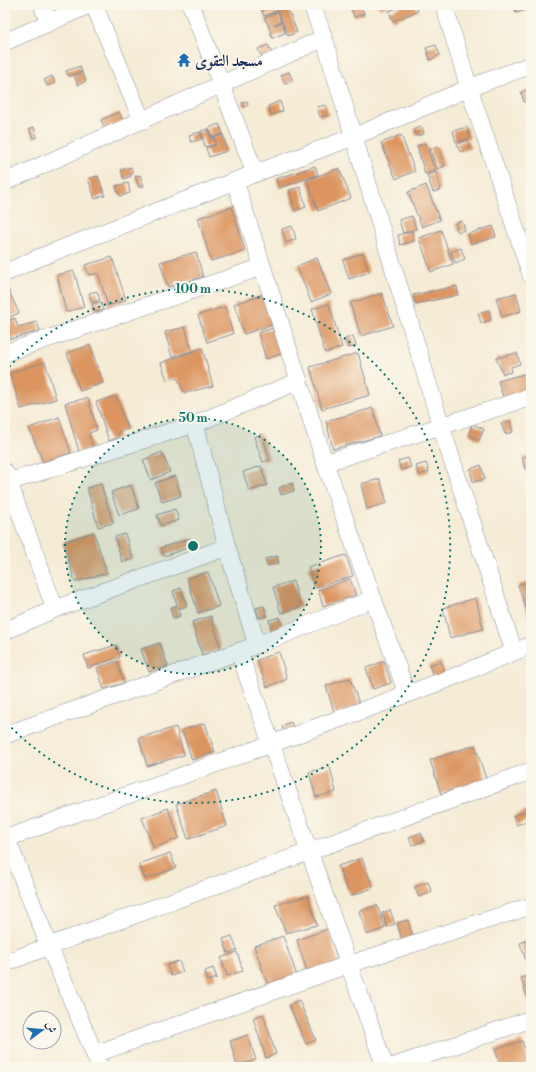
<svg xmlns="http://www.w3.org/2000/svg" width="536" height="1072" font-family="'Libre Bodoni',Amiri,serif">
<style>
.building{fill:#dc9560}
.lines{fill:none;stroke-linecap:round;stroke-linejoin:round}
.street-casing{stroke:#888e9a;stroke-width:18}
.street{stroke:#fff;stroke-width:17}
.ring{fill:none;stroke:#0f766e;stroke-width:2;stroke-dasharray:2 4}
.labels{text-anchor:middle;stroke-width:4;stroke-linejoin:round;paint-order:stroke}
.poi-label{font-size:16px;font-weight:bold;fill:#1b2f5e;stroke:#fbf7ec;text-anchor:start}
.centre{fill:#0f766e;stroke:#fbf7ec;stroke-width:2}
.ring-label{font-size:12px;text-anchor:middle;font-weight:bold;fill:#0f766e;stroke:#fbf7ec;stroke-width:4;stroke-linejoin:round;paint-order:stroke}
</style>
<rect width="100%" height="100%" fill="#fbf7ec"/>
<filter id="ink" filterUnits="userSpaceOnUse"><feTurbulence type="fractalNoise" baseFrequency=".025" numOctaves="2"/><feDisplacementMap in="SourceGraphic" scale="8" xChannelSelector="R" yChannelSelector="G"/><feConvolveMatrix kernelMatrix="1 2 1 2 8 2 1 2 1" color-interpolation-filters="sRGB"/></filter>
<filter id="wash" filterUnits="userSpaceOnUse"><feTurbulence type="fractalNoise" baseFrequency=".012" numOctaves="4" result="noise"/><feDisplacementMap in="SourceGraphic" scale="16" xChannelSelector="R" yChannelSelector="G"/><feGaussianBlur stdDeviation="0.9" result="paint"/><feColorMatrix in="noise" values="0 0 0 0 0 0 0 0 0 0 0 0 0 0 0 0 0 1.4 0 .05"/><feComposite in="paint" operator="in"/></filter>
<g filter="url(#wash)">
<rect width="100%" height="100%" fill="#f5ecd6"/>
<g id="blocks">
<path class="building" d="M260,5h17l2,5 -1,-5h8l1,1 -3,3 3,-2 10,25 -9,4 -10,-25 -14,5z
M350,5h11l3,9 -10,3z
M378,5h14l-12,4z
M405,5h10l3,6 -25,10 -4,-10z
M514,5h10l2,5 -10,3z
M278,12l3,10 -7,3 8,-3 3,11 -13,5 -4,-14 -4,-6z
M268,45l4,9 -10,3 -4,-8z
M436,45l4,10 -10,5 -4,-12z
M80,66l2,6 -12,4 -2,-1 -2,-4z
M82,72l4,9 -8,4 -4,-9z
M289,72l4,9 -8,3 -4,-9z
M52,76l3,7 -8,3 -3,-6z
M531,88v12l-7,2 -3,-10z
M247,101l1,4 -4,2 -2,-4z
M280,101l3,10 -12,4 -3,-9z
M326,105l3,10 -9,2 -3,-10z
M119,112l4,9 -18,8 -4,-9z
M219,124l4,10 -9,3 -1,-2 1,2h-2l-3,-9z
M34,127l3,10 -4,1 -4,-9z
M422,127l2,7 -8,2 -2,-7z
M467,127l3,11 -14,4 -3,-11z
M208,129l3,9 -1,1 4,-1 2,6 -11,3 -4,-16z
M200,132l2,7 -11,3 -2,-7z
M223,135l4,16 -18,6 -3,-9 10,-3 -2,-8z
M401,135l14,36 -19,8 -15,-36z
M468,140l3,8 -11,4 -3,-8z
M426,143l9,28 -10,3 -8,-28z
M438,146l7,20 -8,3 -7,-20z
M315,166l3,9 -39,13 -3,-9z
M131,167l2,6 -2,1v2l-7,3 -3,-9z
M339,168l12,30 -33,13 -11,-31z
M436,172l5,18 -8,2 -6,-17z
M140,175l4,11 -5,1 -4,-11z
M98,176l7,20h-2v-1l-8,4 -7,-20z
M128,183l2,10 -9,3 -3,-3 -2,-7z
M426,185l14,35 -18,7 -14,-35z
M300,187l6,20 -11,4 -6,-21z
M232,207l13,44 -34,10 -13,-43z
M412,216l4,13 -13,4 -4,-13z
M462,221l3,9 -7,2 -3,-9z
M292,226l4,13 -10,4 -4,-14z
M493,226l3,11 -25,7 -3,-10z
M441,230l12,34 -22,8 -12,-34z
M412,231l2,10 -14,4 -2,-10z
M461,248l4,11 -10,4 -4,-11z
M196,252l7,25 -35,10 -8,-25z
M363,253l6,19 -20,7 -6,-19z
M112,257l14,43 -18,6 -10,-33 -9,2 -4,-10z
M317,258l14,36 -20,8 -14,-36z
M74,271l10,36 -18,5 -9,-37z
M457,286l1,9 -43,9 -2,-9z
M8,289l11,24 -14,6v-29z
M97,291l3,9 -8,2 -3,-9z
M382,293l11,33 -32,10 -11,-33z
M516,293l5,18 -19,6 -6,-19z
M265,294l10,30 -31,10 -10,-30z
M101,302l2,8 -8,2 -3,-8z
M329,304l13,43 -17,6 -13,-44z
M225,307l8,27 -26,8 -9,-27z
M489,310l2,10 -10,3 -3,-10z
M15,318l3,9 19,-5 3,9 -30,8 -5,-13v-4z
M185,327l7,24 -20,6 -7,-25z
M276,327l8,26 -18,6 -8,-26z
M353,336l3,10 -8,2 -3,-9z
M90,345l13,38 -23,8 -13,-38z
M202,348l11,38 -28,7 -8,-15 -10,2 -6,-17z
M358,353l12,42 -48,14 -12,-42z
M517,353l3,11 -9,3 1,5 -9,2 -7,-16z
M45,362l11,37 -35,10 -11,-36z
M524,374l5,20 -24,9 -7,-22z
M116,396l12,33 -10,3 1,5 -10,4 -13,-39z
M88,398l9,32 -8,3 4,16 -14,3 -14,-49z
M373,408l7,28 -47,13 -7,-28z
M59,417l12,36 -28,9 -14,-34z
M510,421l3,11 -8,2 -4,-11z
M472,424l12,5 -5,12 -10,-7z
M262,434l8,26 -7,2 -9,-25z
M162,452l8,20 -19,8 -8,-20z
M531,455v13l-6,1 -3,-12z
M408,458l3,9 -10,3 -3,-9z
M426,463l3,9 -10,3 -3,-9z
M481,465l4,14 -12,3 -3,-13z
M261,466l6,19 -18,6 -6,-19z
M175,476l6,20 -19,6 -7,-19z
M380,479l7,24 -20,6 -6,-25z
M292,483l2,8 -13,4 -2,-7z
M101,484l12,39 -15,4 -11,-39z
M131,485l8,24 -20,6 -8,-23z
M175,509l4,11 -18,6 -4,-11z
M94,532l13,41 -32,9 -12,-40z
M125,534l8,25 -11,3 -7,-25z
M190,538l3,8 -29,10 -3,-8z
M346,555l7,21 -38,12 -7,-21z
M277,556l2,7 -12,3 -2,-7z
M208,572l11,34 -21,7 -11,-35z
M350,579l6,16 -33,11 -5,-16z
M293,581l8,26 -20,6 -8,-26z
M531,581v44l-13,-40z
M181,588l6,18 -9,3 2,7 -7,2 -3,-10 7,-3 -4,-14z
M476,598l7,31 -33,9 -7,-30z
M264,606l3,10 -8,2 -3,-10z
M211,616l10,33 -19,6 -10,-33z
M280,617l3,10 -11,4 -3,-11z
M160,643l8,23 -19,6 -8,-23z
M116,645l4,12 -32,11 -4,-13z
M279,652l8,27 -20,8 -10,-27z
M117,661l7,22 -20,6 -7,-21z
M384,661l7,22 -18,6 -7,-21z
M441,661l5,14 -12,4 -5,-14z
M350,678l10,28 -25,9 -9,-29z
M291,722l3,9 -9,3 -3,-8z
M205,723l10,29 -23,8 -10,-30z
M176,727l8,28 -37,11 -8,-28z
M475,745l11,34 -45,15 -11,-34z
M330,767l6,25 -20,5 -7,-25z
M216,791l11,35 -39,13 -12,-35z
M168,808l11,30 -25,10 -12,-30z
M531,809v10l-14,6 -4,-9z
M421,833l3,8 -12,4 -3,-8z
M170,853l6,15 -31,11 -6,-15z
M362,858l11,30 -23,8 -12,-30z
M428,882l4,10 -13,5 -4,-10z
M308,896l9,29 -31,8 -11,-28z
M377,905l8,23 -18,7 -8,-24z
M390,910l5,14 -8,3 -5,-14z
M408,920l5,17 -11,3 -5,-17z
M531,921v15h-1l-3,-13z
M328,929l11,35 -31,10 -11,-34z
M232,936l5,14 -9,3 -5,-14z
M283,936l14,40 -29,10 -14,-40z
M531,939v27l-3,1 -8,-24z
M237,952l6,19 -16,5 -6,-18z
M179,961l4,11 -12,4 -4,-11z
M213,968l4,10 -9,3 -3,-10z
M531,975v34l-10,-31z
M299,1000l17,40 -10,4 -17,-39z
M263,1014l13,40 -10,4 -13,-40z
M248,1035l8,25 -19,6 -7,-25z
M522,1041l8,26h-29l-6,-18z"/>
</g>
</g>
<g filter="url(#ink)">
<use href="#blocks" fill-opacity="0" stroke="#888e9a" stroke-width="1"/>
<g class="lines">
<defs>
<path id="street" d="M42,5l7,18
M94,5l48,116
M191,5l64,168
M312,5l12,33 117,388 73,226
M444,5l25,83 62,187
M5,42l84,-37
M235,181l90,282 82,231
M5,182l319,-144
M5,273l33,-15 197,-77 118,-44 116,-49 62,-23
M5,353l257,-86
M195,424l32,123 30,98
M325,463l206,-66
M5,472l50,137
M5,483l190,-59 104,-43
M5,631l50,-22 172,-62
M239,652l146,415
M5,735l252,-90 116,-46
M5,834l44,112 51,121
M7,838l264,-94 177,-65 83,-34
M5,963l44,-17 482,-175
M95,1054l255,-90 181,-58
M392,1067l139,-48"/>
</defs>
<use href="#street" class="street-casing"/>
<use href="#street" class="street"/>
</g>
</g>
<circle cx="193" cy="546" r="128" fill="#0f766e" fill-opacity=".12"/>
<g class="ring">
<circle cx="193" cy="546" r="128"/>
<path d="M5 371A257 257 0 1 1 5 721"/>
</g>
<defs>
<symbol id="temple-bare" viewBox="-9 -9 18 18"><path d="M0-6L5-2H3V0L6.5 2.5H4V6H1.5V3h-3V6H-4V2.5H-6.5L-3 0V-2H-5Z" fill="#1f6fb2" stroke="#fbf7ec" stroke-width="2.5" paint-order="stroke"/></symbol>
</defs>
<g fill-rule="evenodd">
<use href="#temple-bare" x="174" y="50" width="20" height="20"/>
</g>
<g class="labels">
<g class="poi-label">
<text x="195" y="66">مسجد التقوى</text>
</g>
</g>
<circle cx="193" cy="546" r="6" class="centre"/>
<g class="ring-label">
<text x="193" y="293">100 m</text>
<text x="193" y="422">50 m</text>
</g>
<rect width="536" height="1072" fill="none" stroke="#fbf7ec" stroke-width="20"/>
<g transform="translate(42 1030) rotate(74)"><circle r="19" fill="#fbf7ec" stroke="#a1a7b3"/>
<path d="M0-3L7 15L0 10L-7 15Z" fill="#1f6fb2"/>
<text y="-6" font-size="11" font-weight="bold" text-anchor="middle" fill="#1b2f5e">ش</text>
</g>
</svg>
